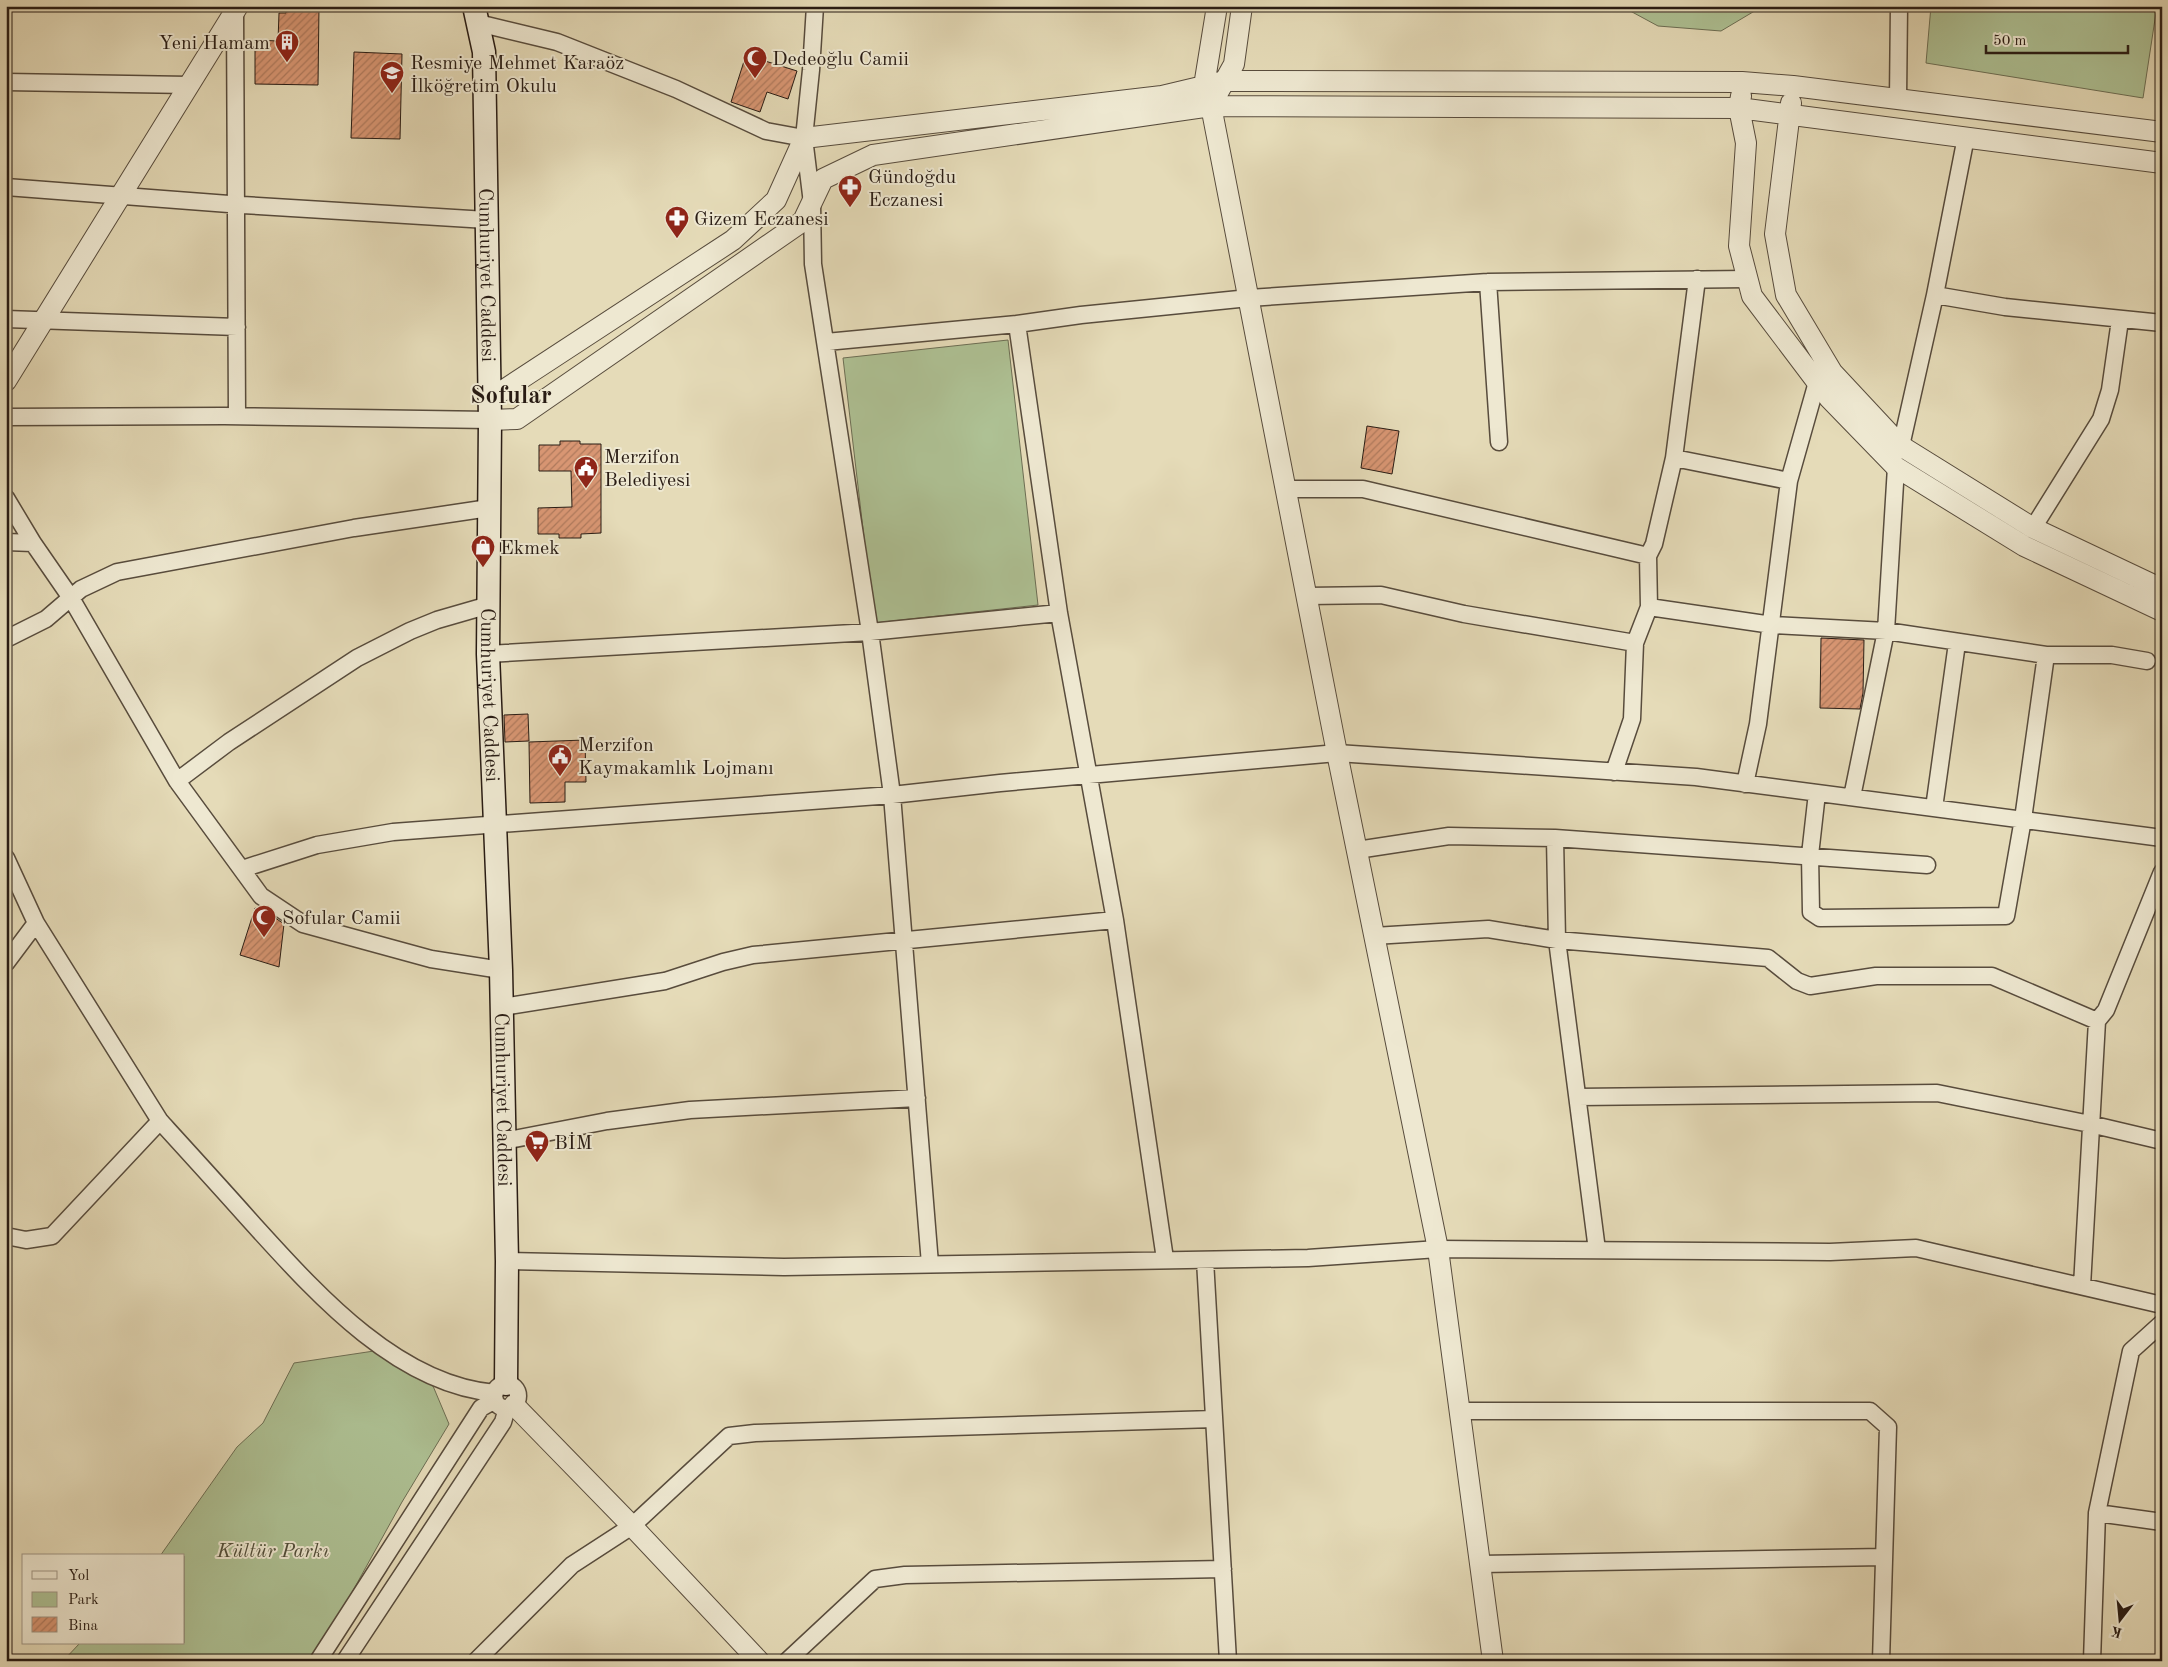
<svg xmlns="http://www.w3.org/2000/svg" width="2168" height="1667" font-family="'Old Standard TT',serif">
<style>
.park{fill:#aec194;stroke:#6c6e54}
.building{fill:url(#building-hatch);stroke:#291c14}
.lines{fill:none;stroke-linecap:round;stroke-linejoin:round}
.minor-casing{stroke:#584c3d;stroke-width:19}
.tertiary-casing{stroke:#584c3d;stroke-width:22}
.secondary-casing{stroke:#291c14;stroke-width:25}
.minor{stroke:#eee8d1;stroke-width:16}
.tertiary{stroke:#eee8d1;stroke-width:20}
.secondary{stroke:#eee8d1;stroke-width:22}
.labels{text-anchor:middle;stroke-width:4;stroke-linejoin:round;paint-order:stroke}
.poi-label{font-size:20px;fill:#291c14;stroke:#eee8d1;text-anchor:start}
.street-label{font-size:20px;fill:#291c14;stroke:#eee8d1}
.park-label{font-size:20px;font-style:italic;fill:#514e3a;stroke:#eee8d1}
.district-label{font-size:25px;font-weight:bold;fill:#291c14;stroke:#eee8d1}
</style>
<defs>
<pattern id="building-hatch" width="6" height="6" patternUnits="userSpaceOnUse" patternTransform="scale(1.25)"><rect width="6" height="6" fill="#d89673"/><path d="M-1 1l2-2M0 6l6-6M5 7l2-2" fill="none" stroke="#af7a5d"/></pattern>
</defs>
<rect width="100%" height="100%" fill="#e5dbb8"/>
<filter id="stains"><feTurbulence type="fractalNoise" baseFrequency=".004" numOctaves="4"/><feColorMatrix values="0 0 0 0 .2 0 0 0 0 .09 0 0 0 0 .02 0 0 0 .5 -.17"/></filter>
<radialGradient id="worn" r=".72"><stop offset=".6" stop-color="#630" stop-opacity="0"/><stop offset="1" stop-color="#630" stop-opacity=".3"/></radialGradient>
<path class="park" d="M1621,6h142l-42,25 -63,-5z
M1931,6h226l-14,92 -217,-35z
M1008,340l30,265 -164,18 -31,-265z
M374,1351l59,35 16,38 -47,78 -88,159h-251l17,-18h104v-87h-24l77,-109 26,-24 31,-60z"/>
<path class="building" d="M286,6h33l-1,79 -63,-1v-44l23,1 1,-28h7z
M354,52l48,2 -2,85 -49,-1z
M746,55l51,16 -9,28 -21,-7 -7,20 -29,-10z
M1367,426l32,5 -7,43 -31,-6z
M560,441h20v3h21v89l-20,1v4h-22v-4h-21v-26l34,-1 -1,-36h-32v-26h21z
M1821,638l43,2 -1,53 -3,16 -40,-1z
M528,714l1,27 -24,1 -1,-27z
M585,740l1,42h-21v20l-35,1 -1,-61z
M255,908l16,7 13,9 -5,43 -39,-12z"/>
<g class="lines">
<defs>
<path id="minor" d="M815,6l-4,64 -7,68 8,65 1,61 57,368 22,163 38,469
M235,10l2,406
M478,23l79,19 119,47 90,42 38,7
M6,82l183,3
M1898,99l1,-93
M6,187l236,18 245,15
M1488,282l11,160
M1935,295l70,12 157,16
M6,319l231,8
M1017,324l42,289 56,307 50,339
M826,342l191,-18 64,-9 168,-17 239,-16 260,-3
M6,417l218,-1 266,4
M1901,446l34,-151 31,-158
M1674,458l115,23
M1286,489h77l285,67
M6,498l27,45 38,55 106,183 84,115 42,28 128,35 70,11
M2033,528l68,-109 9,-29 10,-70
M6,542l27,1
M1307,596l74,-1 83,19 171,29
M1649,607l123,18 114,6 160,24h66l35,6
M6,639l40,-20 35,-30 36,-17 237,-44 135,-20
M488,654l382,-22 189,-19
M1614,772l18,-53 3,-76 14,-36 -1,-51 6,-12 20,-86 23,-179
M177,781l52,-39 128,-84 53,-27 27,-11 52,-15
M1745,784l13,-60 31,-243 28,-99
M1817,793l-7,62 1,57 9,6 186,-2 17,-97 23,-164
M1852,797l34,-166 10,-164
M1934,808l23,-165
M1555,838l2,102 40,310
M1357,850l92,-14 106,2 372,27
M6,858l30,65 124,198 -108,115 -26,4 -20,-4
M242,869l75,-24 76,-13 499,-37 108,-12 337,-30 359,24 466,61
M1374,936l114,-7 69,11 211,18 29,23 13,5 66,-10h116l105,45
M6,963l30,-40
M502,1007l163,-26 58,-19 30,-7 362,-35
M1578,1097l359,-4 153,31 72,17
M160,1121c31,34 63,69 94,104 61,67 143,160 241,168
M504,1141l103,-20 83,-11 227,-12
M1205,1260l23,401
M507,1261l277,6 524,-9 130,-9 392,3 86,-4 246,57
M2082,1286l15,-265 9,-11 56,-138
M494 1396a12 12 0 1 1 24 0a12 12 0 1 1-24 0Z
M1459,1411h411l18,16 -7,234
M2097,1513l65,9
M1480,1564l404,-7
M318,1661l163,-253 14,-8
M345,1661l158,-239 4,-14
M476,1661l96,-96 60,-39 97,-90 26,-3 459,-14
M787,1661l88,-82 30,-4 318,-6
M2092,1661l5,-148 34,-162 31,-28"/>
<path id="tertiary" d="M1217,6l-13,80 7,20 126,647 101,496 55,412
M1219,91l15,-27 8,-58
M1741,96l-2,12 7,35 -7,103 13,50 77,102 67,69 128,79 138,65
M1791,103l-16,131 11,61 46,77 69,74 132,82 129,61
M6,381l232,-375
M490,399l243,-159 43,-40 28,-62 358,-42 63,-15 517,1 51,4 369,46
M490,420l27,-1 286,-198 20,-42 50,-24 338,-49 528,2 423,55
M514,1405l118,121 127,135"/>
<g id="secondary">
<path id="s1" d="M474,6l10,46 6,368 -2,234 13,316 6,291 -1,123"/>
</g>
</defs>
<use href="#minor" class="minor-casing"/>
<use href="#tertiary" class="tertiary-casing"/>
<use href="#secondary" class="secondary-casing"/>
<use href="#minor" class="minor"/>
<use href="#tertiary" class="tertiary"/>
<use href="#secondary" class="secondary"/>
</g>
<defs>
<symbol id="building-pin" viewBox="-11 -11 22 30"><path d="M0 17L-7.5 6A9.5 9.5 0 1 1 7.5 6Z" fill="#8f2418" stroke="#eee8d1"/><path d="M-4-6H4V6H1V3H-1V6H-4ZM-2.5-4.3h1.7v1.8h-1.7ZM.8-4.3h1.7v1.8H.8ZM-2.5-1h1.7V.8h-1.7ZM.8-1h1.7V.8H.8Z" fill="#fff"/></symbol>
<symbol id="mosque-pin" viewBox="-11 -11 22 30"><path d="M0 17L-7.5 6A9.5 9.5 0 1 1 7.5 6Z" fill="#8f2418" stroke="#eee8d1"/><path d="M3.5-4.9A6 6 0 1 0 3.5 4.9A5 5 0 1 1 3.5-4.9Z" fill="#fff"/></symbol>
<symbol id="school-pin" viewBox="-11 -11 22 30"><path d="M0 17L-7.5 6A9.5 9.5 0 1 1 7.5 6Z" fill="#8f2418" stroke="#eee8d1"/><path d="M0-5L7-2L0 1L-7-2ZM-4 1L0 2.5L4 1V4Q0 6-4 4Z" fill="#fff"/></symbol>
<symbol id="pharmacy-pin" viewBox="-11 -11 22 30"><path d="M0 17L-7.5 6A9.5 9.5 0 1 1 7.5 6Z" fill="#8f2418" stroke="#eee8d1"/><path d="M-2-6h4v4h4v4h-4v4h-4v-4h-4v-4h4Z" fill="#fff"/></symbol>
<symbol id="civic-pin" viewBox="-11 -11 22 30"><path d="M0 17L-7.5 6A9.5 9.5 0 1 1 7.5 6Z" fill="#8f2418" stroke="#eee8d1"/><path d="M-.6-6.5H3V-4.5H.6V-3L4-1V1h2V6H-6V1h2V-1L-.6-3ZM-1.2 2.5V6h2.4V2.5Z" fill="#fff"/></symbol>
<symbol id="shop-pin" viewBox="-11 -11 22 30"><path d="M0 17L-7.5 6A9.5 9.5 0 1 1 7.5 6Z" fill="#8f2418" stroke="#eee8d1"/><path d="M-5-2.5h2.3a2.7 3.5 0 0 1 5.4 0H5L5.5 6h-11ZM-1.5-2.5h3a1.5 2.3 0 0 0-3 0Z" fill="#fff"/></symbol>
<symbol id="supermarket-pin" viewBox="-11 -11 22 30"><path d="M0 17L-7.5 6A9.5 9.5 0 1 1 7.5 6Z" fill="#8f2418" stroke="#eee8d1"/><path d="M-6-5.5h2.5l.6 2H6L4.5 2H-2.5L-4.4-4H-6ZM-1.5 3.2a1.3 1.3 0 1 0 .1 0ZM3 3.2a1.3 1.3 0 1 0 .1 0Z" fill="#fff"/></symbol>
</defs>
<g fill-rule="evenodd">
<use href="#building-pin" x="273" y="28" width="28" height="38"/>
<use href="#mosque-pin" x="741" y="44" width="28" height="38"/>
<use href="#school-pin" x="378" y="59" width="28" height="38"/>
<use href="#pharmacy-pin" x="836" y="173" width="28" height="38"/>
<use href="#pharmacy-pin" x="663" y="204" width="28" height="38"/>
<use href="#civic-pin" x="572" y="454" width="28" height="38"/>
<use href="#shop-pin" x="469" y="533" width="28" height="38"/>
<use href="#civic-pin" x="546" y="742" width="28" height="38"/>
<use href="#mosque-pin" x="250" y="903" width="28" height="38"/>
<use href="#supermarket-pin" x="523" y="1128" width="28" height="38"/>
</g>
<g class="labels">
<g class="poi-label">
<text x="270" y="49" text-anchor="end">Yeni Hamam</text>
<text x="772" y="65">Dedeoğlu Camii</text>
<text x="410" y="69">Resmiye Mehmet Karaöz<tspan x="410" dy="23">İlköğretim Okulu</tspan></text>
<text x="868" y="183">Gündoğdu<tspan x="868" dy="23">Eczanesi</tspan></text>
<text x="694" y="225">Gizem Eczanesi</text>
<text x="604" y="463">Merzifon<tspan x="604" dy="23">Belediyesi</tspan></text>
<text x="500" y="554">Ekmek</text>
<text x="578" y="751">Merzifon<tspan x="578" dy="23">Kaymakamlık Lojmanı</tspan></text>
<text x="282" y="924">Sofular Camii</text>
<text x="554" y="1149">BİM</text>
</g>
<g class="street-label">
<text dy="7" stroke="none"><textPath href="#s1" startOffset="270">Cumhuriyet Caddesi</textPath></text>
<text dy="7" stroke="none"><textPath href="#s1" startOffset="690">Cumhuriyet Caddesi</textPath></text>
<text dy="7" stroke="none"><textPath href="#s1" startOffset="1095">Cumhuriyet Caddesi</textPath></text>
</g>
<g class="park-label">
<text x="273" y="1557">Kültür Parkı</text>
</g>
<g class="district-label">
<text x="511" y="403">Sofular</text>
</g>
</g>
<rect width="2168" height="1667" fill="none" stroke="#e5dbb8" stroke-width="25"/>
<rect x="8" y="8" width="2153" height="1652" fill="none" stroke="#291c14" stroke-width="2.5"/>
<rect x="12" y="12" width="2143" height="1642" fill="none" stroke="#291c14"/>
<rect x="22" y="1554" width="162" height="90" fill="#eee8d1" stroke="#9f9685"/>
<rect x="32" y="1571" width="25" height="8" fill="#eee8d1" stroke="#9f9685"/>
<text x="68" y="1580" font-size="15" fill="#291c14">Yol</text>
<rect x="32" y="1592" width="25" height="15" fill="#aec194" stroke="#9f9685"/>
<text x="68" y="1604" font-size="15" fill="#291c14">Park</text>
<rect x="32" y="1617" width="25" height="15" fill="url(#building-hatch)" stroke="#9f9685"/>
<text x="68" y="1630" font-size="15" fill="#291c14">Bina</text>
<g transform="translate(2120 1620) rotate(196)" stroke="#eee8d1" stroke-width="4" paint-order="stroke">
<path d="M0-4L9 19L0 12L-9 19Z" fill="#291c14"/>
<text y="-8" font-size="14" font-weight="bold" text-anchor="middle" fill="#291c14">K</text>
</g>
<path d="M1986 45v8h142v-8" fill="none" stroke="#291c14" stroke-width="2.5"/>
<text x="1993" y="45" font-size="15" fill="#291c14" stroke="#eee8d1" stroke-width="4" paint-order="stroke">50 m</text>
<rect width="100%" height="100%" filter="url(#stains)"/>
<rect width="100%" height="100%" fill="url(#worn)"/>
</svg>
